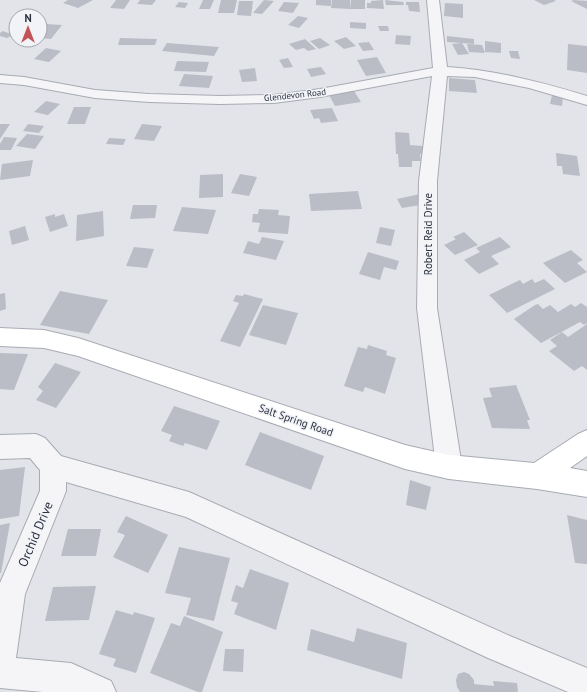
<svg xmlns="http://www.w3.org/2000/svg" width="587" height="692" font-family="'PT Sans',sans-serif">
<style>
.building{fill:#babdc6}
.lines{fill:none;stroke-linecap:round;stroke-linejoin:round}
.street-casing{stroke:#a8abb3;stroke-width:2}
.secondary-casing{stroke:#a8abb3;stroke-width:2}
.street{fill:#f5f5f8;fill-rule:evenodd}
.secondary{fill:#fff;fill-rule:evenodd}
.labels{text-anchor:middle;stroke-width:3;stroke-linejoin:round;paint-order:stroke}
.far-street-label{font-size:9px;fill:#2c3140;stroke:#f2f3f7}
.street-label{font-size:11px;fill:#2c3140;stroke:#f2f3f7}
.near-street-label{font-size:13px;fill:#2c3140;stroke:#f2f3f7}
</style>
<rect width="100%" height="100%" fill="#e2e4e9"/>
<path class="building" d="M68,0h25l-15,8 -15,-5z
M116,0h14l-6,9 -14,-1z
M140,0h16l-4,5 -15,-1z
M203,0h11l-4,9h-11z
M221,0h16l-3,13h-16z
M264,0l10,1 -12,13 -9,-1z
M316,0h15v6l-15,-1z
M332,0h18v9l-19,-1z
M351,0h14v9h-15z
M383,0l1,9 -17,-1v-5h4v-2z
M385,0l18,2 1,3h-18z
M534,0h20l2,1 -12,4z
M574,0l13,1v8l-16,-8z
M239,1h14l-2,15 -14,-1z
M179,2l9,1 -3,5 -10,-1z
M284,2l15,1 -6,10 -15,-2z
M406,2h13l1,10 -11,-1 -1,-6h-2z
M445,3l18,1v14l-19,-2z
M298,16l10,2 -9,10 -11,-3z
M350,22l16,1v6l-16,-1z
M47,24l15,1 -11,14 -11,-1v-5z
M378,26h10l1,5h-9z
M3,31l10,4 -6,3 -7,-2v-3z
M396,35l15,1 -1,9 -15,-1z
M447,36l27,3v5l-12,-1 7,11 -11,1 -6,-11 10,-1 -15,-1z
M346,37l10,9 -12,3 -10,-8z
M120,38l37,1 -2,6h-37z
M320,38l10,7 -11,4 -9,-8z
M305,39l11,10 -8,2 -4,-3 -8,2 -7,-6z
M485,41l16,2v10l-16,-1z
M369,42l5,8 -11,1 -5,-8z
M167,43l52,4 -5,9 -52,-5z
M467,44l15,1 3,8 -16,-1z
M568,44l19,2v27l-20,-3z
M46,48l15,3 -12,11 -15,-3z
M509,51h9l2,8 -9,-1z
M377,57l9,16 -20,3 -9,-16z
M288,58l5,9 -9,1 -5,-8z
M177,61l32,1 -3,10 -32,-1z
M321,67l5,7 -15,3 -4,-8z
M255,68l2,13 -15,1 -3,-12z
M184,74l29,2 -4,12 -30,-2z
M449,78l26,2 2,13 -28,-2z
M354,91l7,11 -26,4 -6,-11z
M552,95l11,2 -1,9 -12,-2z
M46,101l14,3 -12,11 -14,-3z
M74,107h17l-6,17h-18z
M332,108l6,13 -17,2 -2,-5 -5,1 -4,-9z
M0,124h10l-10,15z
M28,124l16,2 -5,7 -16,-2z
M142,124l20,2 -8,15 -20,-2z
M395,132l14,1 1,12 13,1 1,8h-4l1,7h-9v6h-13l-1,-13h-2z
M27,134l17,2 -9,13 -19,-3z
M4,137l13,1 -6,12h-11v-6z
M109,138l17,1 -3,6 -17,-1z
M556,153l21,3 3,20 -17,-2 -1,-8h-5z
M33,160l-3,16 -30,4 2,-16z
M223,174v23l-24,1 1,-23z
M240,174l17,3 -8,19 -18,-3z
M358,191l4,18 -51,2 -2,-17z
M420,194l6,10 -24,4 -5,-9z
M133,205h24l-2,13 -25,1z
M182,207l34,3 -8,24 -35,-3z
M259,209l20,1 -1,5 12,1 -2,18 -30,-2 2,-9 -8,-1 1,-8h5z
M103,211l1,25 -28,5 1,-26z
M55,214v3l9,-3 4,12 -18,6 -5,-15z
M25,226l4,14 -17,5 -3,-14z
M380,227l15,3 -4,16 -15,-3z
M464,232l14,13 -23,10 -11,-10 12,-6 -3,-2z
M262,237l22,4 -8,19 -33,-7 5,-12 11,3z
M500,237l11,10 -20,9 8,8 -20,10 -15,-14 16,-8 -4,-4z
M134,247l20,2 -7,19 -21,-2z
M571,250l12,10 -6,3 10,9 -22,11 -22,-20z
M368,252l31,9 -3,9 -12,-3 -4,13 -21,-6z
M532,279l3,4 9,-4 11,10 -48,24 -18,-18 31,-15 3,4z
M60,291l48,9 -19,34 -49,-9z
M5,293l1,16 -6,2v-17z
M244,294l19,5 -23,48 -20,-6 19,-38 -6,-2 3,-6 7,1z
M581,303l6,4v16l-3,2 -4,-3 -39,21 -27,-24 21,-14 3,-1 5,5 7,-4 8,7 13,-8 4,3z
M263,305l35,8 -12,32 -37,-10z
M587,324v46l-5,-4 -8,5 -25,-20 8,-5 -7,-6 12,-8 6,5z
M368,345l19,6 -1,4 10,3 -11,36 -20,-7 -2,5 -19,-6 14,-39 9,2z
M0,353l28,1 -14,36 -14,-1z
M55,363l26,9 -25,36 -20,-8 7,-9 -5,-4z
M516,385l14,35h-3l3,9 -38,-1 -9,-30 9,-1 -3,-9z
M174,406l46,15 -13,29 -22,-7 -2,3 -14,-5 3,-6 -11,-4z
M260,432l64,24 -13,34 -66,-25z
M25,467l-6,49 -19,3v-49z
M410,480l21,7 -5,23 -20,-5z
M567,515l20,5v44l-12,-1z
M126,516l42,19 -20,38 -35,-16 12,-22 -8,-3z
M10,523l-9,50h-1v-48z
M68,529h33l-5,27h-35z
M179,547l51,11 -16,63 -28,-6 5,-17 -26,-5z
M250,569l39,14 -13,47 -42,-16 4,-11 -7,-2 5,-16 7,3z
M96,586l-7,34 -44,1 8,-34z
M116,610l17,5 1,-3 21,6 -19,55 -23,-7 3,-7 -17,-5z
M184,616l39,16 -21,60h-4l-48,-19 21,-50 9,3z
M357,628l50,15 -5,36 -95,-29 4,-21 43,13z
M225,649h19l-1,23 -20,-1z
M464,672l5,2 5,6v4l20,2 -1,-5 24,2 1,9h-58l-3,-5 -1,-7 2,-6z"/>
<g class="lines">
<defs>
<path id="street" d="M427,0h12l8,67c48,3 94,15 140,29v9l-58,-17 -54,-11 -28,-1 -10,105v127l25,159 -4,9 -9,3 -9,-3 -4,-9 -19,-159 2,-127 13,-105 -112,21 -46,6 -54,1 -71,-2 -54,-4 -71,-13 -24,-2v-8l24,2 71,13 54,4 71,2 54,-1 46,-6 113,-21z
M36,434l9,4 16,18 128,36 321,144 77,32v24h-19l-80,-34 -302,-141 -120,-35v9l-41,103 -9,64 55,5 40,18 5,11h-73l-43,-4v-105l40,-92v-21l-10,-12 -30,1v-24z"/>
<path id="secondary" d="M0,328l44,2 34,8 327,107 44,10 85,8 44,-29 9,-4v26l-17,12 17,3v26l-50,-8 -88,-10 -44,-10 -327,-113 -34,-8 -44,-2z"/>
</defs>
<use href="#street" class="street-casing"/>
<use href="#secondary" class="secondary-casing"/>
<use href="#street" class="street"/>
<use href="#secondary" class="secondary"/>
</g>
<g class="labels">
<g class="far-street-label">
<text transform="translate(295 95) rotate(-6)" y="3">Glendevon Road</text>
</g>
<g class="street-label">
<text transform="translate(428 234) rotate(-90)" y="4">Robert Reid Drive</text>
<text transform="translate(296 420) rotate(19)" y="4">Salt Spring Road</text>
</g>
<g class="near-street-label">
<text transform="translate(35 534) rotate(-67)" y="5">Orchid Drive</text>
</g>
</g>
<g transform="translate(28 28)"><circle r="19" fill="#f2f3f7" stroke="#a3a5ae"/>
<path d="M0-3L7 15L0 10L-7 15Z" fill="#c25356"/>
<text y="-6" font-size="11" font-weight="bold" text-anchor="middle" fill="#2c3140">N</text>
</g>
</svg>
